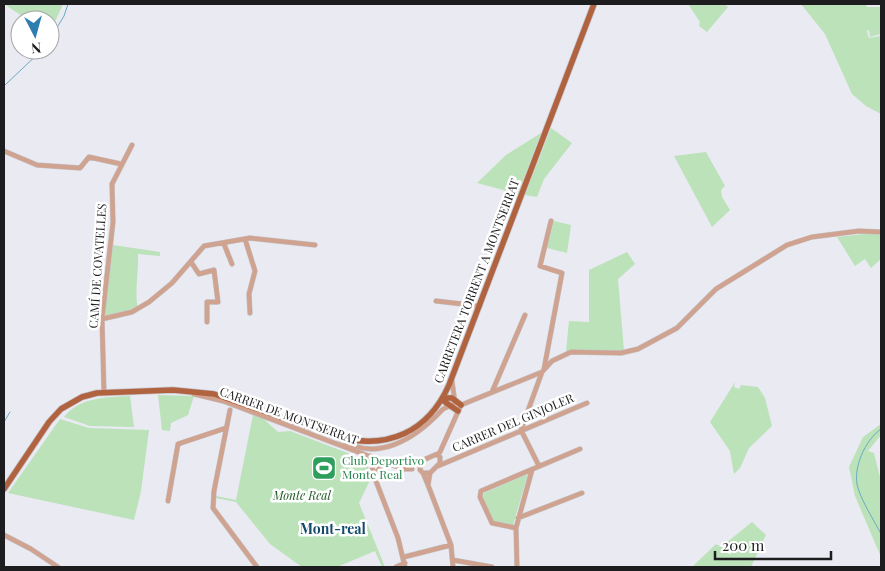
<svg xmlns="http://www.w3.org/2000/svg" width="885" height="571" font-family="'Playfair Display',serif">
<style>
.green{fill:#bbe2b9}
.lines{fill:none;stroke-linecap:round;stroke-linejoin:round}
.stream{stroke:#6baac0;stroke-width:1}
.minor-casing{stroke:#c5c5cc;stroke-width:5.5}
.major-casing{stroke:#c5c5cc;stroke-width:7}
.minor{stroke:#cfa38f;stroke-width:4.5}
.major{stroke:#b1633f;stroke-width:5.5}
.labels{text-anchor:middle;stroke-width:5;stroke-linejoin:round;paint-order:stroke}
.street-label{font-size:12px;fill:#1d1d20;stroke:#fff}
.leisure-label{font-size:12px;fill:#27864d;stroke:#fff;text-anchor:start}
.park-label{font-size:12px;font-style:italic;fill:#1f5620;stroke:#fff}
.neighbourhood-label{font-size:14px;font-weight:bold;fill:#134a6c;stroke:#fff}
</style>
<rect width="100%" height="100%" fill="#eaeaf2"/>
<path class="green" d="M4,4h59l-13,29v-13h-22z
M688,4h36l4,3 -21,25 -8,-6 1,-4z
M801,4h64l2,3h14v27l-11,3 -1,-7 -2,1 2,7 12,-2v78l-15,-8 -14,-12 -27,-60z
M551,128l21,15 -28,36 -7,18 -12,-2z
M541,133l-23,61 -41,-11 29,-28z
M706,152l19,34 -4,4 1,7 8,13 -18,17 -38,-71z
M554,221l17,4 -4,28 -20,-5z
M873,233l8,2v24l-10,9 -6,-9 -10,7 -18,-29z
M113,245l47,7v4l-22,-2c1,17 -4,40 0,54l-34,8z
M627,252l8,12 -17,15 6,72h-58l3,-30 20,1v-52z
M735,382l-1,5 5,2 2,-4 17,2 7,11 7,28 -23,22 -9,20 -6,6 -4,-23 -20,-29z
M158,395l36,1 -6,19 -17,8 -1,8 -8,-1z
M130,396l4,31 -44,-1 -26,-9c15,-20 44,-20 66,-21z
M257,413l21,19 12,-1 76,29 5,18 -12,25 26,64h-3l-7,-16 -38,16h-35l-32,-23 -34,-42 -20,-4v-2l20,4 17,-85z
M60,419l29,9 60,2 -8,61 -7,29 -126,-27z
M881,424v11l-13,16 6,2 7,28v76l-26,-61 -6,-29 14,-30z
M528,474l-15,51 -20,-4 -10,-23 1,-5z
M752,522l14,13 -15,32h-59l24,-23 5,3z"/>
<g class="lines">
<path class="stream" d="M50,39l14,-23 4,-12
M4,86l38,-36
M4,422l6,-10
M881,429c-16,11 -29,40 -23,59 5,16 16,32 23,46"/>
<defs>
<path id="minor" d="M4,151l33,14 43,3 9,-11 32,7
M245,239l10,32 -6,23 1,19
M224,244l8,20
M191,262l8,12 15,-4 4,32h-11v20
M436,301l44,5
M102,319l30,-7 17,-10 23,-19 32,-37 46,-8 65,7
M544,369l18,-96 -22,-7 11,-45
M104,392l-2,-73 11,-97 -1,-38 20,-39
M492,392l33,-77
M194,394l29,7 180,68h9
M230,410l-16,81 -1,17 44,59
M338,438c38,26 77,1 104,-28 4,-4 9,-3 13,-7l-3,-22
M440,452l21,-47 81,-33 10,-11 19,-9 50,1 17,-4 39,-21 39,-39 71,-44 25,-8 47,-6 22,1
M437,454l3,3v6l-10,10h-7l-3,-3 1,-9z
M370,456l4,20 10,-14
M438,466l149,-63
M539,466l-18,-36 21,-58
M423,473l5,12 2,-12
M374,476l24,62 7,29
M428,485l23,60 2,22
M168,501l10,-57 48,-16
M518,518l64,-25
M516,528l-24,-5 -12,-26 1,-6 99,-42
M4,535l27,14 27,18
M404,557l47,-12
M453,560l39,7
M396,567l9,-4
M517,567l-1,-39 16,-58"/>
<path id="major" d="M443,398h9l9,7
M443,398l2,4 13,9
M4,489l45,-67 12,-13 21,-12 15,-4 76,-3 41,4 124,43c50,13 90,-5 111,-52l145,-381"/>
</defs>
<use href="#minor" class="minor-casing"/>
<use href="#major" class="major-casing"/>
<use href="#minor" class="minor"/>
<use href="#major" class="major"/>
</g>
<defs>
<symbol id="stadium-square" viewBox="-11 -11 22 22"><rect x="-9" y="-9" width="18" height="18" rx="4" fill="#2e9e5b" stroke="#fff"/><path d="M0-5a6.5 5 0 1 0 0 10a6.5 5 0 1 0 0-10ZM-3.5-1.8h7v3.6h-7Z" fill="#fff"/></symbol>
</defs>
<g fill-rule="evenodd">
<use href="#stadium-square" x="310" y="454" width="28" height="28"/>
</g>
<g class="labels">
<g class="street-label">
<text transform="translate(98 266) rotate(-86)" y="4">CAMÍ DE COVATELLES</text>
<text transform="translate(477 281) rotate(-69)" y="4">CARRETERA TORRENT A MONTSERRAT</text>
<text transform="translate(289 416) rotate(20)" y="4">CARRER DE MONTSERRAT</text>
<text transform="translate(513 423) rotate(-23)" y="4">CARRER DEL GINJOLER</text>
</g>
<g class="leisure-label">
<text x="342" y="465">Club Deportivo<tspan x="342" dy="14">Monte Real</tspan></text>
</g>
<g class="park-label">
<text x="302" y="500">Monte Real</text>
</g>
<g class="neighbourhood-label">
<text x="333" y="534">Mont-real</text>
</g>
</g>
<rect width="885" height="571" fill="none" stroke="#1d1d20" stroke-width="10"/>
<g transform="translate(35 35) rotate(174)"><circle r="24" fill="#ffffff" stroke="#a5a5a6"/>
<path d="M0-4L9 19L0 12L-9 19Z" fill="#2e7daf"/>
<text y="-8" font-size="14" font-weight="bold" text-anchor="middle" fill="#1d1d20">N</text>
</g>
<path d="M715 551v8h116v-8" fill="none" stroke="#1d1d20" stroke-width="2.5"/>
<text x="722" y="551" font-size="15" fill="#1d1d20" stroke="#ffffff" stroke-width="4" paint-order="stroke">200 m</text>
</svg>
